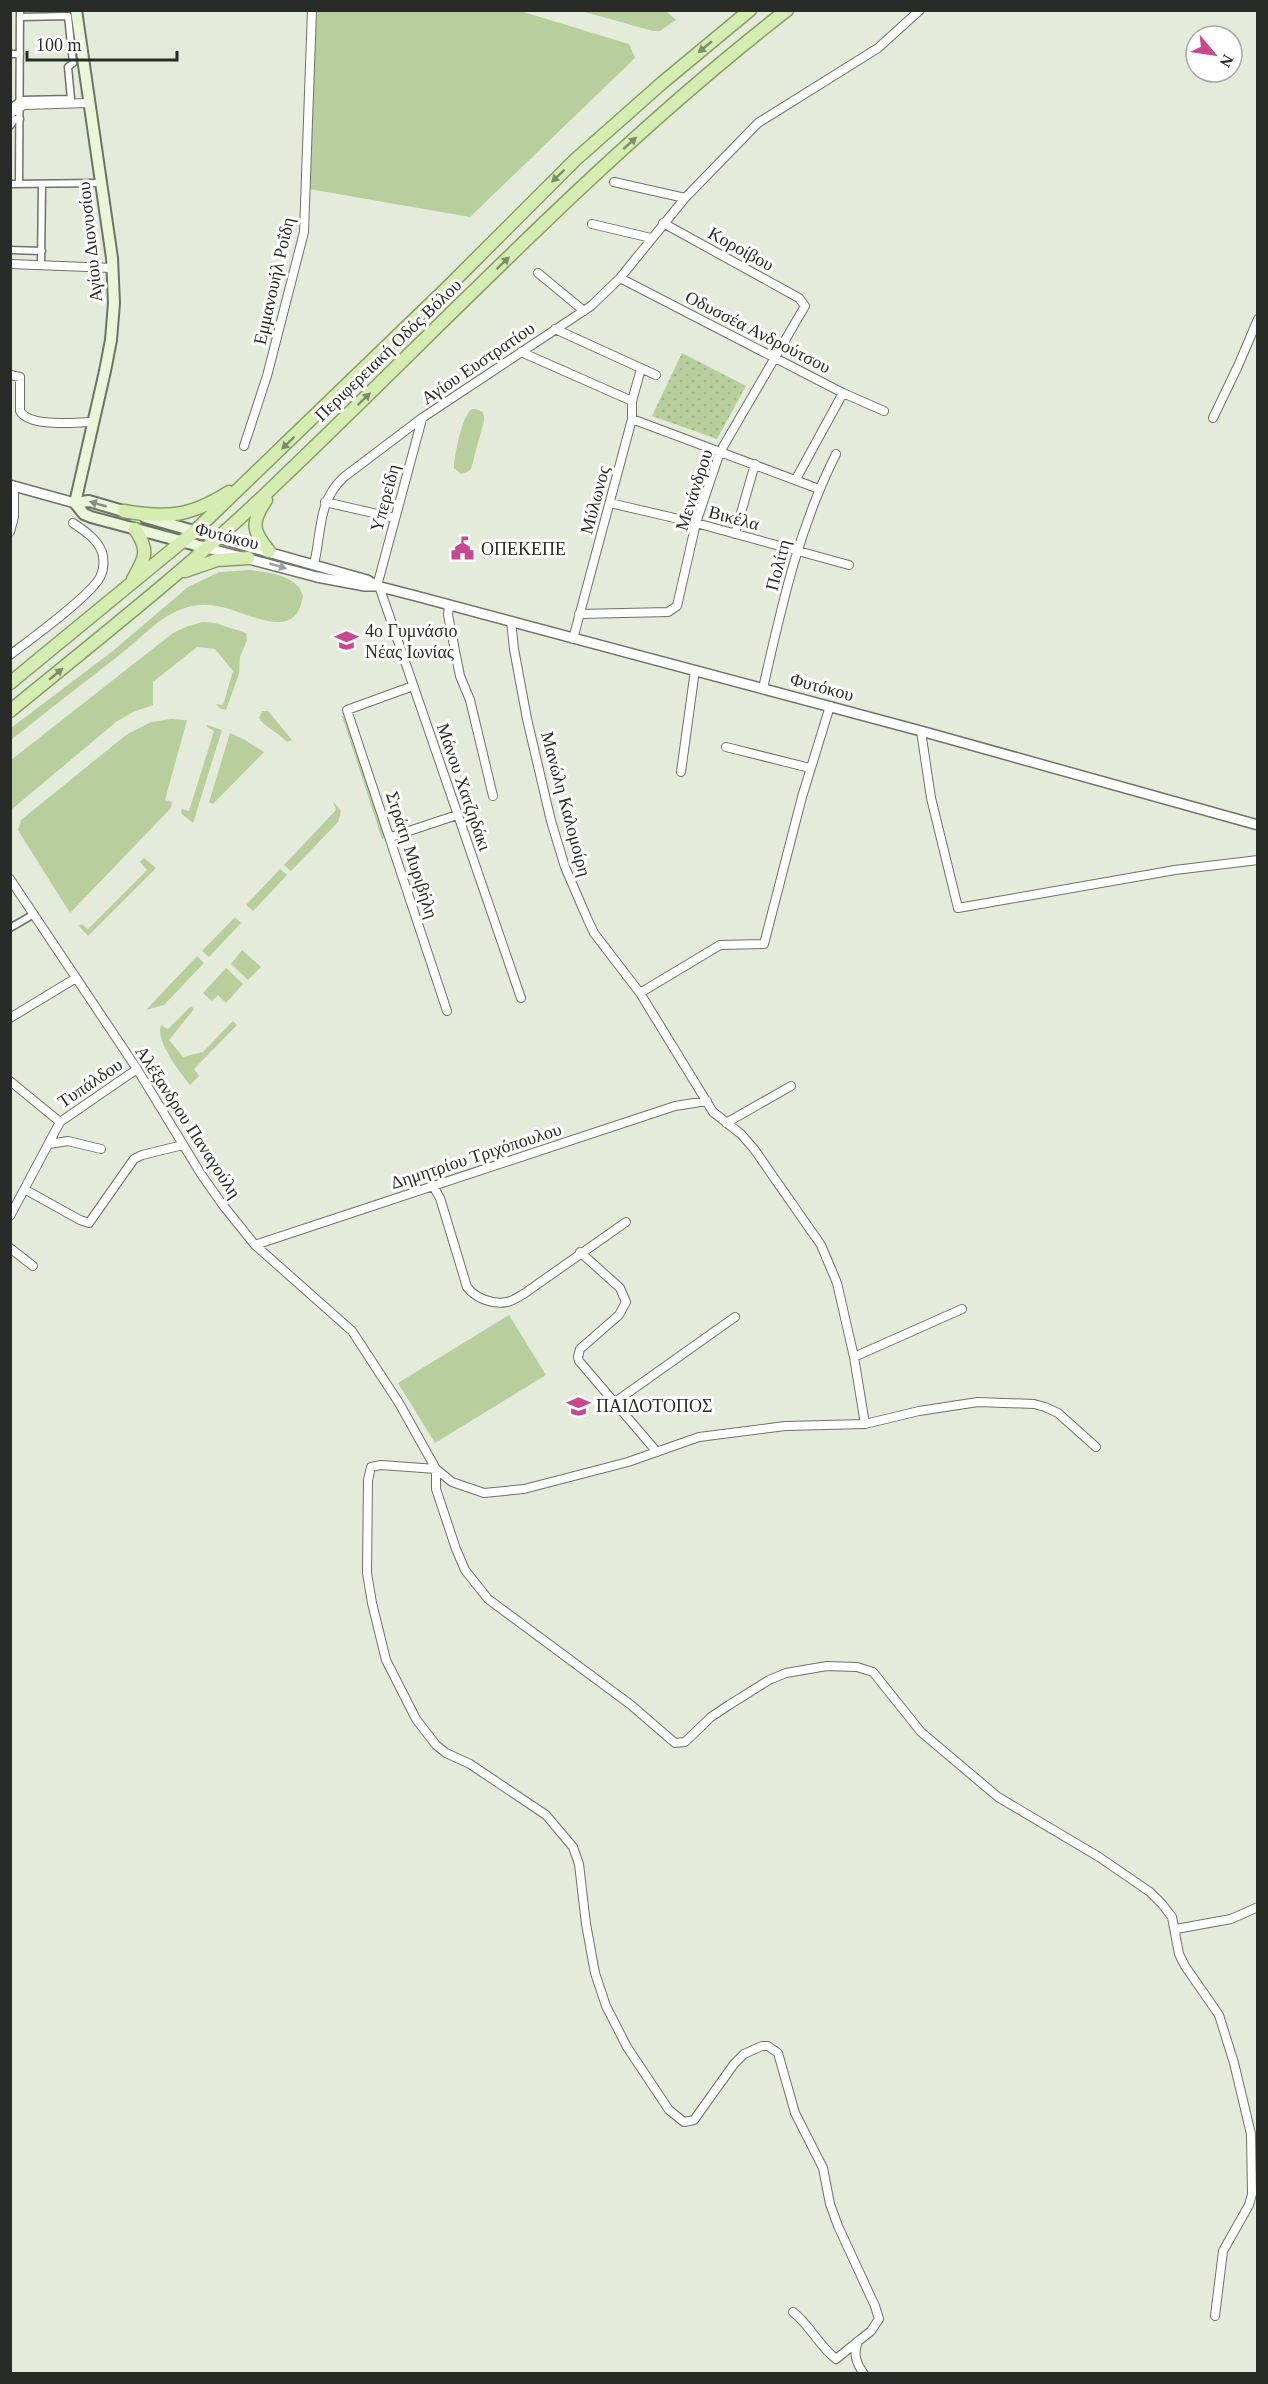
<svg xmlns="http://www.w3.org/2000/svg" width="1268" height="2384" font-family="Georgia,serif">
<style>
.grass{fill:#b8ce9c}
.park{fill:url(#park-dots)}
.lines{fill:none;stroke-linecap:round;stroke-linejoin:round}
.pedestrian-casing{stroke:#6d7466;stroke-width:9}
.minor-casing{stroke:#6d7466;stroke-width:10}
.tertiary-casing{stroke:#6d7466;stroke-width:12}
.secondary-casing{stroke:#6d7466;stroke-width:14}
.primary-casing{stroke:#87a061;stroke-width:15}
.pedestrian{stroke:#fff;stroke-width:6}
.minor{stroke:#fff;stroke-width:8}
.tertiary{stroke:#fff;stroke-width:9}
.secondary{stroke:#eaf5d9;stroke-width:10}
.primary{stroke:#d5ecb3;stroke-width:12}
.oneway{fill:#7f8c6c}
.oneway2{fill:#8a9080}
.oneway3{fill:#9fa09d}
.labels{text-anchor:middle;stroke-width:6;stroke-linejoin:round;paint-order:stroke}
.street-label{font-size:18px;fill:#292c26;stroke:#fff}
.poi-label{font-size:18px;fill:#292c26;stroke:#fff;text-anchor:start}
</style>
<defs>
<pattern id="park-dots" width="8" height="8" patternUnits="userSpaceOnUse" patternTransform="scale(1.5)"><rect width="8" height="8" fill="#b8ce9c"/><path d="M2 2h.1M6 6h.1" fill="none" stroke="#9eb186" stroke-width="1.8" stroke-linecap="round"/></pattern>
</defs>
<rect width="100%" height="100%" fill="#e4ebdb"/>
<path class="grass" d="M314,11h206l109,33 6,14 -165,159 -161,-28z
M581,11h87l-1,1 9,8 -16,11h-7z
M472,409c9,0 13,3 12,12l-13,48 -4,3 -6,2 -7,-6c0,-12 8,-53 18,-59z
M250,570c17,2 48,5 53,26 -7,48 -54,16 -82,11 -12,-3 -25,-3 -36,1 -24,7 -44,30 -63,45 -37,29 -75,58 -111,87v-12l103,-78 74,-63 31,-15z
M203,622l12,1 31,10 1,7 -7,17 -1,17 -13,36 -7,-2 -3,-4 7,1 10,-34 -18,-22 -18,-2 -44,35v23l-20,7 -17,10 -105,88v-50l162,-127 15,-7z
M262,711h6l24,29 -5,2c-8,-9 -25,-17 -28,-24z
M346,715l40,122 -4,2 -40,-123z
M171,719l16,1 -22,80 7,2 -1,6 -101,105 -49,-78 -3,-5 3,-10 105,-85 25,-13z
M207,725l15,5 -29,93 -12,-10 1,-4 7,2 25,-80 -7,-4z
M230,733l15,7 19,12 -51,52 -4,-2z
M333,801l8,10 -3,11 -47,49 -7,-6 52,-55z
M144,858l12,10 -68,68 -9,-10 2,-2 7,5 59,-59 -7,-8z
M280,869l7,6 -34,36 -7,-6z
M235,917l6,6 -32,34 -7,-6z
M242,950l19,17 -13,13 -17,-16z
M197,956l7,7 -40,42 -18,5z
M226,968l17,16 -17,19 -8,-8 -6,6 -9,-8z
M191,1006l3,3 -25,31 14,17 20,-5 30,-31 4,4 -43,44 5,7 -9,9c-10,-13 -35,-44 -29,-60l7,4z
M509,1315l37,60 -111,68 -37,-60z"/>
<path class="park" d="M682,353l64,33 -29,53 -65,-23z"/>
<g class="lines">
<defs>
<path id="pedestrian" d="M10,54h10
M10,108l12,-8 49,-1 -3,-32 5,-4 -5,-47 -48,1
M10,126l5,-7h5
M10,184l91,-1
M19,184l1,-174
M10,250l32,1
M41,265l1,-81
M10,928l24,-14"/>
<path id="minor" d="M10,114l14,-9 65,-2
M614,182l71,16
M592,224l59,14
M10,264l103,4
M538,273l46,38
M620,278l223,115 41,18
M555,329l101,46
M521,352l111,49
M10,375l10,2v34c10,17 55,11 74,11
M1213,418l25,-52 20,-47
M632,419l187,70
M244,446l23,-70 37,-144 8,-222
M796,479l47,-86
M325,502l70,16
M610,503l86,20 153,42
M10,532l4,-15v-30
M735,534l20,-70
M314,564c8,-32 3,-62 30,-87l78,-59 169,-112 29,-28 65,-80 73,-75 120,-75 42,-38
M377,586l45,-167
M379,586l142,412
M449,605l-1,10 12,61 10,24 23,96
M579,614l89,-2 9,-6 19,-83 24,-71 85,-146 -6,-8 -136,-75
M511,621l3,28 13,70 24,102 14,46 22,51 7,15 46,60 73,119 28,22 13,15 67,96 16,38 17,74 11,67
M573,639l59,-220v-18l9,-32
M10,655c18,-14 85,-62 91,-80 3,-6 3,-16 1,-23 -5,-13 -17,-21 -29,-29
M413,686l-66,24 100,301
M763,688c19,-83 35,-158 73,-234
M921,731l10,67 27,110 217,-38 83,-10
M726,747l84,21
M681,772l14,-102
M391,837l66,-22
M10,879l127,190 64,105 21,30 33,41 97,86 47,72 37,66 16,13 32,11 40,-4 104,-27 71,-25 86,-11 80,-2 54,-13 59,-9 56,2 11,3 13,6 38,34
M640,993l80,-48 44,-1 38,-147 28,-91
M10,1018l66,-40
M10,1081l50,41
M726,1123l65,-37
M49,1144l19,-3 33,8
M433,1186l7,12 27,89c8,11 26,18 40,15 6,-1 13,-6 18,-9l101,-71
M26,1190l54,30 9,3 45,-64 8,-4 41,-10
M10,1216l50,-94 77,-53
M255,1245l420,-139 32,-5
M10,1248l23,18
M580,1252l40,36 6,14 -7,13 -39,34 -2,8 1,4 78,91
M854,1357l108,-48
M615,1402l120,-85
M1176,1929l55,-10 27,-12
M793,2312c17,13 26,34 43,47l35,-28 8,-12 -4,-13 -37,-80 -8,-22 -7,-36 -28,-55 -17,-60 -10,-7h-6l-18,8 -10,10 -40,56 -10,2 -15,-12 -42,-63 -21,-41 -11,-33 -9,-49 -7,-60 -6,-17 -27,-32 -76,-51 -24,-11 -10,-8 -20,-26 -30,-59 -14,-57 -5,-30 1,-93 3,-13 10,-2 55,4v20l20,60 9,21 23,29 143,106 44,38 10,-1 26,-25 18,-12 40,-25 17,-7 41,-7 30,1 16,5 48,60 77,65 101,60 51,35 12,12 10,13 7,37 6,12 34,49 15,48 17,71 1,60 -3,11 -26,46 -8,65
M858,2341c-5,13 -2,22 6,33"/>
<path id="tertiary" d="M10,485l65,18
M218,538l149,42 10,6 39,10 505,135 337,94
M207,548l110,29 48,9h12"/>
<path id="secondary" d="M75,503l30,-132 6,-31 3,-37 -2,-45 -36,-248
M75,503l14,-2 41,12
M75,503l9,11 7,3 116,31
M145,517l73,21"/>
<path id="primary" d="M266,500c-15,22 -14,31 3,51
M124,511c44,8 67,5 105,-19
M185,571l32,-11 31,-2
M133,579c12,-21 17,-28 2,-50
M10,683l185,-152 255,-246 125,-125 87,-77 88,-73
M10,711c91,-75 184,-147 268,-229 167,-159 326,-330 509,-472"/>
</defs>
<use href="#pedestrian" class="pedestrian-casing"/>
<use href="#minor" class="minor-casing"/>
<use href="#tertiary" class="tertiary-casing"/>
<use href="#secondary" class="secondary-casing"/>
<use href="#primary" class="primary-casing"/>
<use href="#pedestrian" class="pedestrian"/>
<use href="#minor" class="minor"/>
<use href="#tertiary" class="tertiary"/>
<use href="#secondary" class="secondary"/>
<use href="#primary" class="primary"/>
</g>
<defs><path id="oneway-solid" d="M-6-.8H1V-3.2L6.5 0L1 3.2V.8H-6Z" transform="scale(1.5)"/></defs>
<g class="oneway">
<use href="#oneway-solid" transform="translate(705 47) rotate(140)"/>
<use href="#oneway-solid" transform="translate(630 143) rotate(-42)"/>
<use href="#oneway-solid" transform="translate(558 176) rotate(136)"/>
<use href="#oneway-solid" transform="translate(503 263) rotate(-44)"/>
<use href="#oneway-solid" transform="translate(364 399) rotate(-44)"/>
<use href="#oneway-solid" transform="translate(288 443) rotate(136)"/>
<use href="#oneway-solid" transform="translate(56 674) rotate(-40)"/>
</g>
<use class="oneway2" href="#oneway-solid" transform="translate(98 504) rotate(-164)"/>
<use class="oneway3" href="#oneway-solid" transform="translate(278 566) rotate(16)"/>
<defs>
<symbol id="civic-bare" viewBox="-9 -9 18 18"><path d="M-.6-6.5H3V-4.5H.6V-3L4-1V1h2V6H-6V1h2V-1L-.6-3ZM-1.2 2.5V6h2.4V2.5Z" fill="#ca478f" stroke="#fff" stroke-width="2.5" paint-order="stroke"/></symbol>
<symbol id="school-bare" viewBox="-9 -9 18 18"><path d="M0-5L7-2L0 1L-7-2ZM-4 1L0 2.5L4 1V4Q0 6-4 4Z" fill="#ca478f" stroke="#fff" stroke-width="2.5" paint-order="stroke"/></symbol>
</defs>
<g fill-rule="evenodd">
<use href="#civic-bare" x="446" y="532" width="33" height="33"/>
<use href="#school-bare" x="330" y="624" width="33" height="33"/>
<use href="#school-bare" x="562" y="1390" width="33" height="33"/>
</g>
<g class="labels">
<g class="street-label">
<text transform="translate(90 242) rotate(-96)" y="6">Αγίου Διονυσίου</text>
<text transform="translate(741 249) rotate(29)" y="6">Κοροίβου</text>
<text transform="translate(274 281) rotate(-77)" y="6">Εμμανουήλ Ροΐδη</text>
<text transform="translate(758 332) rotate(27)" y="6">Οδυσσέα Ανδρούτσου</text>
<text transform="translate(388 350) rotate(-44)" y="6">Περιφερειακή Οδός Βόλου</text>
<text transform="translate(478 363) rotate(-34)" y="6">Αγίου Ευστρατίου</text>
<text transform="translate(694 490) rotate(-72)" y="6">Μενάνδρου</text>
<text transform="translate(385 498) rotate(-75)" y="6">Υπερείδη</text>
<text transform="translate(595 500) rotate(-75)" y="6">Μύλωνος</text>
<text transform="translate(734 518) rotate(15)" y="6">Βικέλα</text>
<text transform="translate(227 536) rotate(14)" y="6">Φυτόκου</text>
<text transform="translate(778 565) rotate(-75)" y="6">Πολίτη</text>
<text transform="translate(822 687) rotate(15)" y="6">Φυτόκου</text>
<text transform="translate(464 787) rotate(71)" y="6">Μάνου Χατζηδάκι</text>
<text transform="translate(566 804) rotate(75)" y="6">Μανώλη Καλομοίρη</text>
<text transform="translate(412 855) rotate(72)" y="6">Στράτη Μυριβήλη</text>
<text transform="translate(90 1083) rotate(-34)" y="6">Τυπάλδου</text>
<text transform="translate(188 1122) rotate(57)" y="6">Αλέξανδρου Παναγούλη</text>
<text transform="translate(476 1156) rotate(-18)" y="6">Δημητρίου Τριχόπουλου</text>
</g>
<g class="poi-label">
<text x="481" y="555">ΟΠΕΚΕΠΕ</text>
<text x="365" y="637">4ο Γυμνάσιο<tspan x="365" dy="21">Νέας Ιωνίας</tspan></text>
<text x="596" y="1412">ΠΑΙΔΟΤΟΠΟΣ</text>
</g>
</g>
<rect width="1268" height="2384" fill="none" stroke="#292c26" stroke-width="24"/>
<g transform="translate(1214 54) rotate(119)"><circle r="28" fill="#ffffff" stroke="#a9aba8" stroke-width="1.5"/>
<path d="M0-4.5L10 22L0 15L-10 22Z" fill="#ca478f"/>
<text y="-9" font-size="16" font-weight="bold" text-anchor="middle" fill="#292c26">N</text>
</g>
<path d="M27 51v9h150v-9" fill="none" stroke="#292c26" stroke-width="3"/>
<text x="36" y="51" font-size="18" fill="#292c26" stroke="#ffffff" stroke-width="4.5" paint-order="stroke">100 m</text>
</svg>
